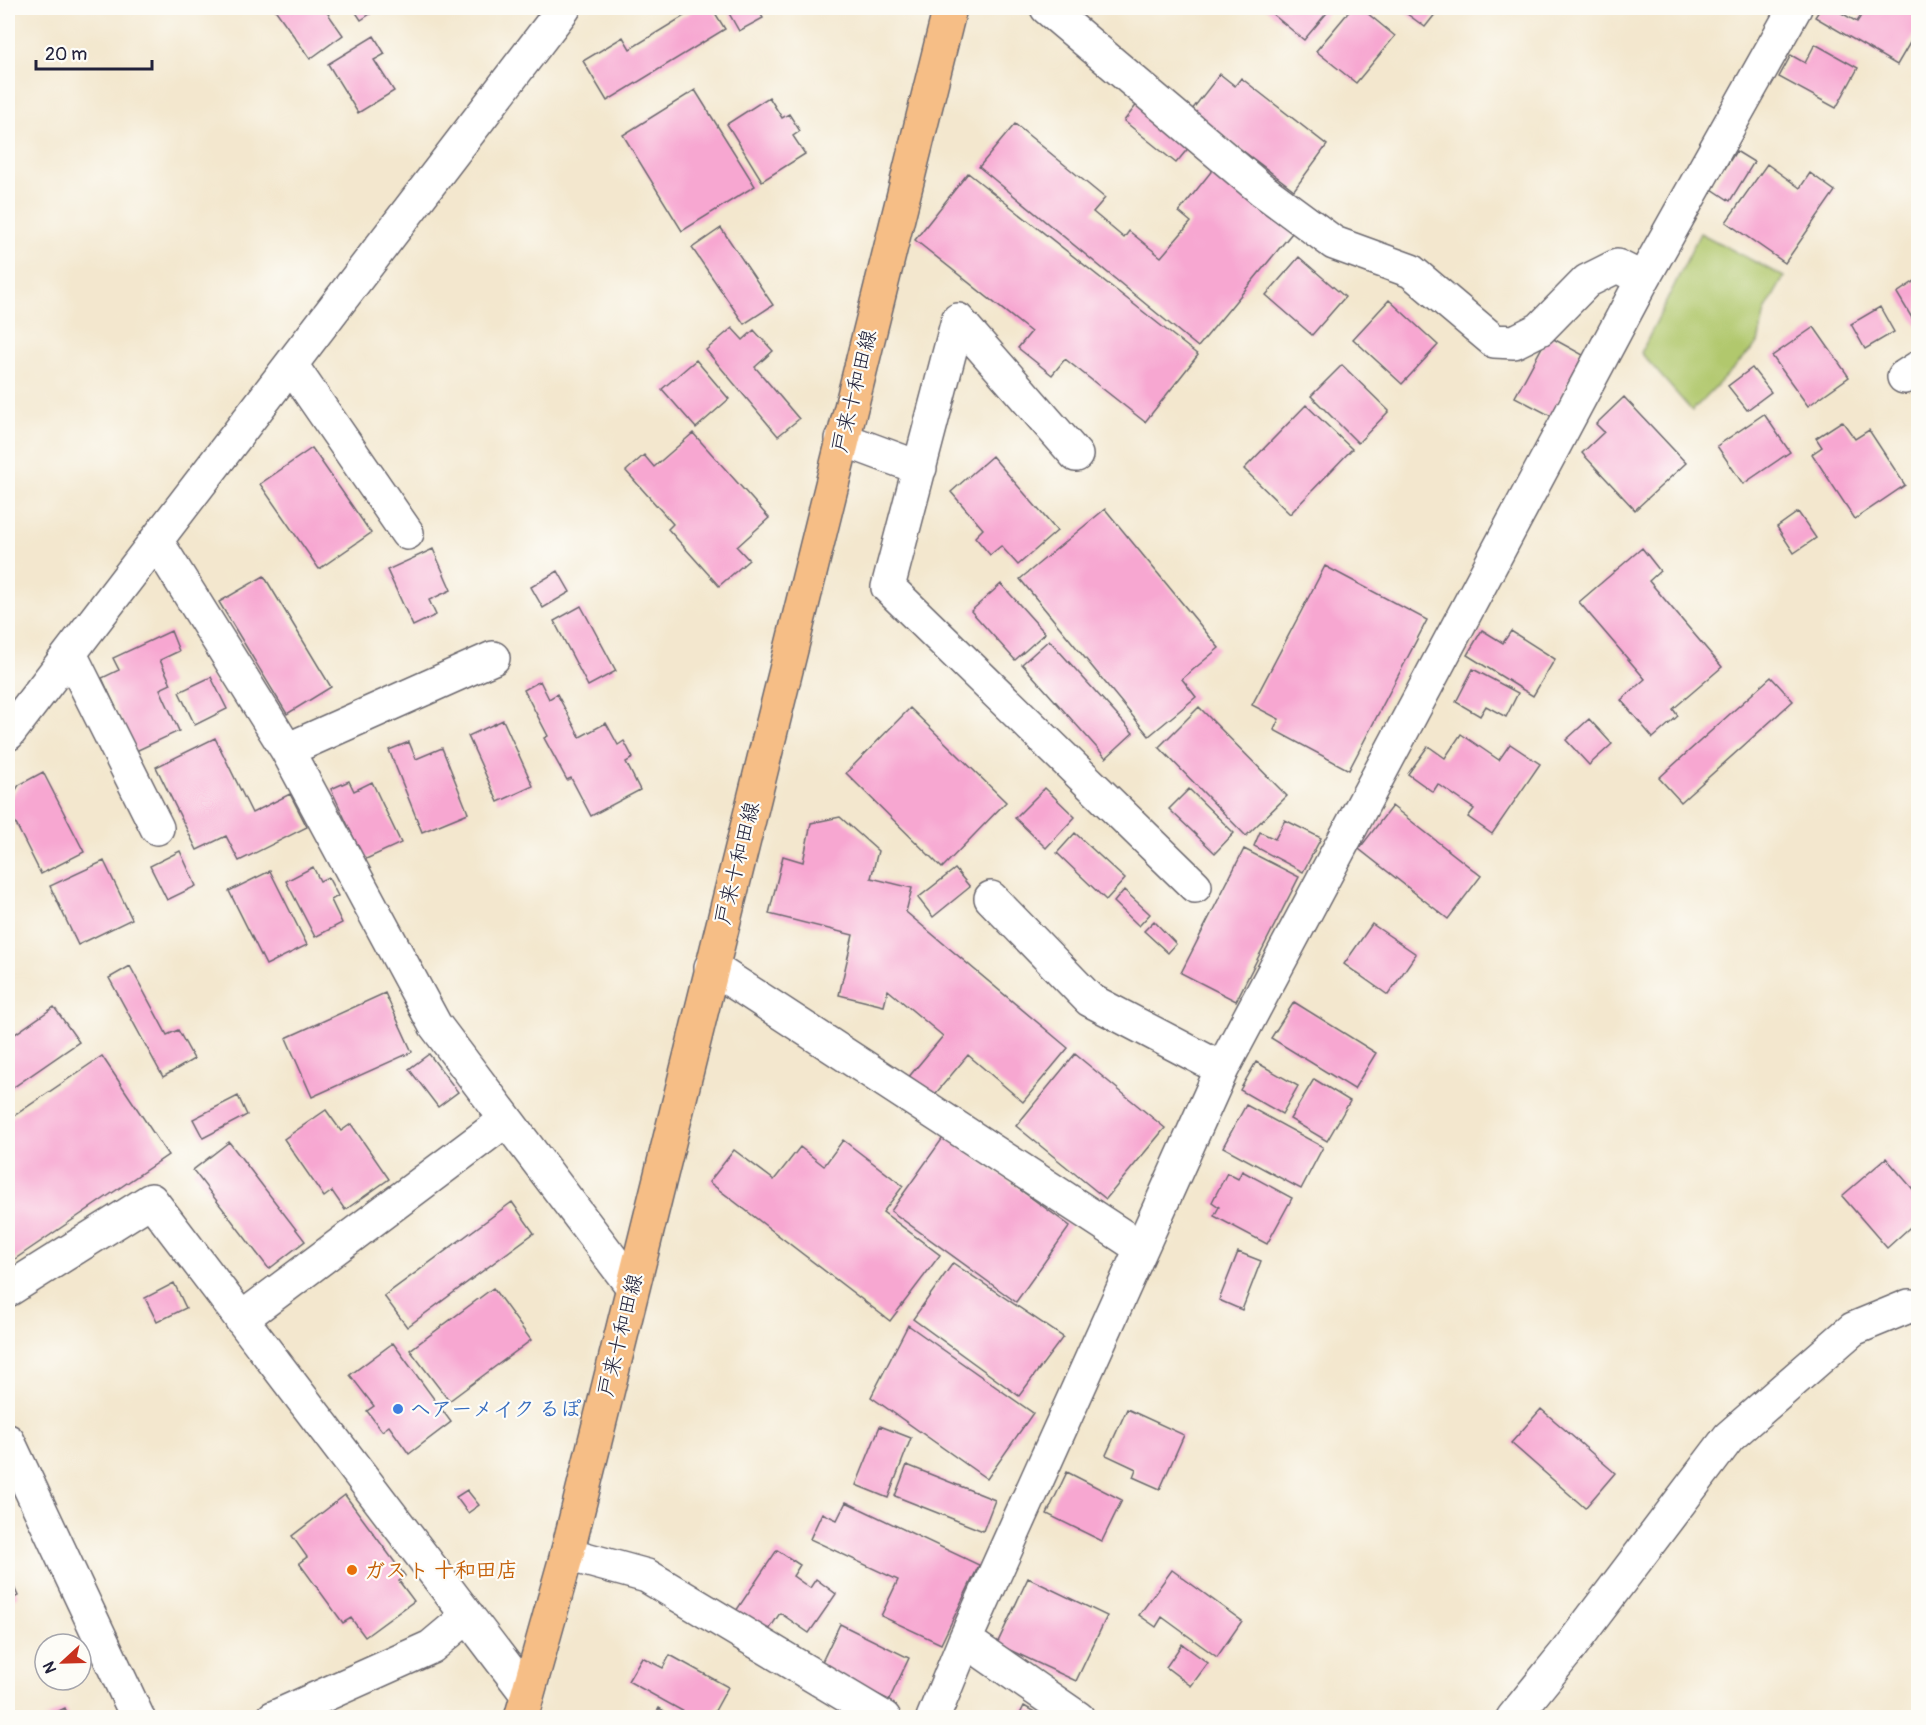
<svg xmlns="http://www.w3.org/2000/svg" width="1926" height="1725" font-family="Pangolin,'Klee One',sans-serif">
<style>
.green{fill:#b1c86d;stroke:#6a7554;stroke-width:1.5}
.building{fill:#f7a7d1}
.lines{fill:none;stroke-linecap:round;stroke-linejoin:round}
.minor-casing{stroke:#6b676e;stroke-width:36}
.major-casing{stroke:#6b676e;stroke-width:36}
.minor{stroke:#fff;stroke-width:33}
.major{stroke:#f6be86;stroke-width:33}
.shop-dot{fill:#3f7fe0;stroke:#fdfcf7;stroke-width:2}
.food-dot{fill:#e8710a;stroke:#fdfcf7;stroke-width:2}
.labels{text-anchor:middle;stroke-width:4.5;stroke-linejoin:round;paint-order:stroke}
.street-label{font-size:21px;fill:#22223b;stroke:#fdfcf7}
.shop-label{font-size:21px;font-weight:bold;fill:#366cbe;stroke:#fdfcf7;text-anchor:start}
.food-label{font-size:21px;font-weight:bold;fill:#c56008;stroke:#fdfcf7;text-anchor:start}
</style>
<rect width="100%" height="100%" fill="#fdfcf7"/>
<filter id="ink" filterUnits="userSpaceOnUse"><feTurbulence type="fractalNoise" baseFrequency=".0167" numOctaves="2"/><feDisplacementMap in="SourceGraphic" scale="12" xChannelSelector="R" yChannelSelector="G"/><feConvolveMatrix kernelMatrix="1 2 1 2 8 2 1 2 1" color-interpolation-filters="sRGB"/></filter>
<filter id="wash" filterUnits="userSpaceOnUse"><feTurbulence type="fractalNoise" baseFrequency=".008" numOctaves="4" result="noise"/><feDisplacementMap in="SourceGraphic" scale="24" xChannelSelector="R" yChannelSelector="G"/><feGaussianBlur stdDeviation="1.35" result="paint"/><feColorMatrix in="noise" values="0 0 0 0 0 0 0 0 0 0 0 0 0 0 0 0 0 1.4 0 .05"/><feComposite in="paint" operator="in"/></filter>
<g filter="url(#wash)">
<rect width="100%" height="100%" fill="#f3e7ce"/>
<path class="green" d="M1700,233l84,44 -19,34 -7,32 -66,68 -51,-58z"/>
<g id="blocks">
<path class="building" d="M274,8h50l19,27 -33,24z
M353,8h26l-18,12z
M697,8h15l13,21 -118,72 -24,-40 40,-24 7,12z
M726,8h31l6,10 -24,13z
M1265,8h66l-27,32z
M1352,8h9l34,28 -39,47 -40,-32z
M1406,8h34l-15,19 -22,-16z
M1821,8h12l24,14 9,-14h49l3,2v19l-21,36 -82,-48z
M374,36l11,18 -11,6 20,31 -36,22 -30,-49z
M1815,44l43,24 -22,40 -57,-31 12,-22 14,8z
M1220,74l15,12 6,-8 86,67 -33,45 -103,-79z
M695,90l60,96 -73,45 -59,-96z
M769,97l13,21 7,-4 11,17 -7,5 12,18 -43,27 -35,-57z
M1138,103l52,43 -14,17 -52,-42z
M1015,124l90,74 -12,14 31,26 5,-7 32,26 30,-35 -12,-10 35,-44 78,65 -94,114 -219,-180z
M1736,151l18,11 -24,39 -18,-12z
M1767,164l33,24 10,-15 25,18 -50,72 -59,-41z
M968,173l230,182 -53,67 -80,-63 -13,16 -34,-27 13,-16 -116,-92z
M721,228l52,77 -29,19 -52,-76z
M1299,257l46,40 -33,38 -46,-40z
M1918,279v49l-21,-35z
M1389,300l49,45 -36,39 -49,-45z
M1880,307l14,25 -29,17 -14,-25z
M1814,327l35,50 -41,29 -36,-50z
M732,328l11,12 11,-10 19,21 -18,16 44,52 -21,17 -72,-86z
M1548,336l35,19 -32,61 -36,-19z
M696,360l33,39 -33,29 -34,-39z
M1342,365l47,46 -31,32 -47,-47z
M1752,368l19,24 -24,18 -19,-24z
M1624,397l62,66 -51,47 -53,-57 22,-21 -8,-8z
M1306,405l46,44 -62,65 -46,-45z
M1764,414l26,38 -47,32 -26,-38z
M1842,421l13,18 14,-9 36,55 -50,34 -43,-65 10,-7 -6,-9z
M693,433l76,85 -32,29 12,13 -30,26 -51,-57 5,-5 -47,-53 18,-16 10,12z
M312,448l59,85 -52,36 -59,-85z
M992,456l65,75 -39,34 -17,-19 -11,9 -15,-18 8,-8 -32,-37z
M1105,509l114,139 -37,31 14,18 -47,39 -129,-157z
M1798,512l18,26 -22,15 -17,-26z
M1642,548l18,23 -11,10 73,86 -49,42 5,7 -25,22 -32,-38 24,-21 -66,-77z
M433,549l18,41 -22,10 7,15 -23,11 -26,-56z
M1325,566l102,54 -78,150 -75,-40 5,-11 -27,-14z
M558,571l12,21 -27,16 -12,-21z
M264,576l67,111 -44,27 -68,-112z
M1001,584l44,49 -30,27 -44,-49z
M581,606l35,65 -28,15 -34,-65z
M1482,630l21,13 8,-12 44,28 -22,37 -66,-41z
M171,631l8,20 -19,9 11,24 -11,5 19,42 -43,20 -34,-73 17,-8 -6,-12z
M1049,640l84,93 -27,25 -84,-94z
M1473,669l45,24 -12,24 -20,-11 -6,10 -24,-14z
M211,677l16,32 -32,16 -16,-33z
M1771,677l22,24 -112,101 -22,-24z
M540,681l9,18 8,-5 23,43 26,-14 12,22 6,-4 9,17 -7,4 14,28 -49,26 -20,-38 -4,2 -23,-42 4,-2 -24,-46z
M1199,707l88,89 -41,40 -87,-89z
M910,708l96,94 -64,66 -96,-95z
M1589,719l23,25 -23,21 -23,-25z
M503,720l30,66 -35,16 -30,-66z
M1461,734l38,26 11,-16 30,20 -48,70 -24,-17 6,-8 -36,-25 -5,8 -25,-18 20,-28 17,12z
M215,738l37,75 38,-19 17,33 -68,34 -13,-25 -29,14 -41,-83z
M409,742l7,17 26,-11 26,65 -46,19 -33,-82z
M43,772l41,80 -43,22 -33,-66v-6l11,-17z
M349,781l5,10 18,-9 29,61 -37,17 -33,-71z
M1045,788l30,29 -29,31 -31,-30z
M1189,789l45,44 -19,20 -46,-44z
M1392,806l89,70 -33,43 -89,-70z
M840,817l38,34 -7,27 41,10 -6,24 162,136 -45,54 -55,-47 -37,44 -24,-20 36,-43 -55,-46 -4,16 -45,-11 14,-60 -84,-21 14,-58 20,6 8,-39z
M1285,820l36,18 -18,34 -49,-26 6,-14 15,7z
M1075,833l50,46 -19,21 -49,-47z
M1244,849l55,28 -63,124 -55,-28z
M180,851l16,35 -29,14 -17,-34z
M104,861l28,58 -54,26 -28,-59z
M313,867l7,14 8,-4 10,19 -7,4 11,23 -27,14 -29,-56z
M955,869l15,18 -37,30 -15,-19z
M270,871l37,74 -41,20 -37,-74z
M1124,890l26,24 -11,12 -25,-24z
M1154,921l22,23 -8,9 -24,-22z
M1372,924l44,30 -28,41 -44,-31z
M130,966l37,69 11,-5 16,29 -31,18 -54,-99z
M385,993l27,59 -100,45 -26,-59z
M1294,1002l82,51 -22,36 -83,-51z
M54,1007l25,35 -71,49v-52z
M429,1054l29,38 -20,15 -29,-38z
M1075,1054l90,74 -59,71 -90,-73z
M102,1056l66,99 -156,106 -4,-7v-134z
M1256,1062l42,24 -16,28 -42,-24z
M1314,1079l36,22 -23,40 -37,-22z
M238,1096l9,19 -44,23 -10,-19z
M1246,1105l77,42 -22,42 -78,-42z
M326,1110l15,21 10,-7 38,55 -44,31 -13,-19 -8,6 -40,-58z
M945,1135l125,91 -54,76 -125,-91z
M843,1140l60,46 -20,26 57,43 -50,66 -181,-139 25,-32 40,30 26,-33 24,19z
M229,1142l76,99 -36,28 -76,-99z
M1886,1158l32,37v25l-31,28 -45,-52z
M1242,1171l50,27 -25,46 -53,-28 5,-9 -7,-5 15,-29 11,6z
M512,1202l22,31 -127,94 -23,-31z
M1238,1252l23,9 -19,49 -23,-10z
M953,1263l110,74 -44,59 -106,-77z
M174,1283l12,25 -29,14 -12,-24z
M493,1288l38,52 -82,61 -39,-51z
M908,1325l125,88 -46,66 -116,-82z
M393,1343l58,79 -42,32 -20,-28 -7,5 -15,-20 7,-5 -24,-31z
M1127,1409l57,26 -24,54 -27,-12 3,-8 -30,-14z
M1541,1409l74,64 -30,35 -74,-65z
M880,1426l31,12 -23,60 -32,-13z
M907,1465l88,35 -12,31 -88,-35z
M1067,1472l55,28 -20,41 -55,-27z
M467,1490l12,15 -11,8 -12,-16z
M345,1495l60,81 -6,5 15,20 -49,36 -14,-19 -8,5 -44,-60 8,-6 -15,-21z
M846,1502l133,63 -38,79 -60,-28 17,-36 -88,-41 12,-26 15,7z
M777,1550l23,15 -7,11 17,12 6,-9 20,15 -27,39 -29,-20 -13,20 -31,-22z
M1172,1570l70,51 -25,36 -55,-40 -6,10 -17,-12z
M8,1574l10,22 -10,5z
M1028,1578l79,38 -31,65 -79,-37z
M840,1624l69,34 -20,42 -69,-34z
M1182,1644l26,19 -17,23 -25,-19z
M670,1655l58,32 -17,31h-16l-67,-37 14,-24 21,11z
M1024,1706l21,12h-27z
M65,1708l4,10h-25z
M659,1708l16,10h-22z"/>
</g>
</g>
<g filter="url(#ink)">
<use href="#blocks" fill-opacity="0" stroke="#6b676e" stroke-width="1.5"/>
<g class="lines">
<defs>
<path id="minor" d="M1047,8l214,181 73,54 77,28 83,70 20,1 26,-13 47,-48 30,-15 26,13
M291,365l116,168
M1904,377l14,-9
M842,439l78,29
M1076,455l-118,-135 -70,267 307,299
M157,542l130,208 148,275 197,261
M70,654l87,174
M8,734l556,-726
M287,750l206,-92
M991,898l99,102 132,69
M711,967l430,281
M8,1290l143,-90 376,494
M241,1319l265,-199
M8,1441l130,277
M567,1554l80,22 237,142
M965,1640l113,78
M273,1718l158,-71 37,-31
M933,1718l32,-78 257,-571 421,-790 152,-271
M1513,1718l52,-64 164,-217 124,-108 56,-23 9,1"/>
<path id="major" d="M521,1718l46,-164 383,-1546"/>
</defs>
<use href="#minor" class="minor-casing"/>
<use href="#major" class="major-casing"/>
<use href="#minor" class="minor"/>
<use href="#major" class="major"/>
</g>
</g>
<circle class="shop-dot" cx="398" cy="1409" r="6"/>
<circle class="food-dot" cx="352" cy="1570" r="6"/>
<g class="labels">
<g class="street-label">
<text transform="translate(854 391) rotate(-76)" y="7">戸来十和田線</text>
<text transform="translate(737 863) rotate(-76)" y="7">戸来十和田線</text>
<text transform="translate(620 1335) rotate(-76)" y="7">戸来十和田線</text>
</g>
<g class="shop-label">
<text x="410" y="1416">ヘアーメイク るぽ</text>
</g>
<g class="food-label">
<text x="364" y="1577">ガスト 十和田店</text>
</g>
</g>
<rect width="1926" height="1725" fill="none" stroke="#fdfcf7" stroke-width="30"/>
<g transform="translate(63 1662) rotate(248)"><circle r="28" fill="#fdfcf7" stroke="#a5a5ac" stroke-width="1.5"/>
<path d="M0-4.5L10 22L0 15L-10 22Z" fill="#c8321e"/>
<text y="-9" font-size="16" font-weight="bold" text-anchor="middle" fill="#22223b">N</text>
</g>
<path d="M36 60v9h116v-9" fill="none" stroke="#22223b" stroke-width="3"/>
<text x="45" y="60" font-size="18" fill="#22223b" stroke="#fdfcf7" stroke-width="4.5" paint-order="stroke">20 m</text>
</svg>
